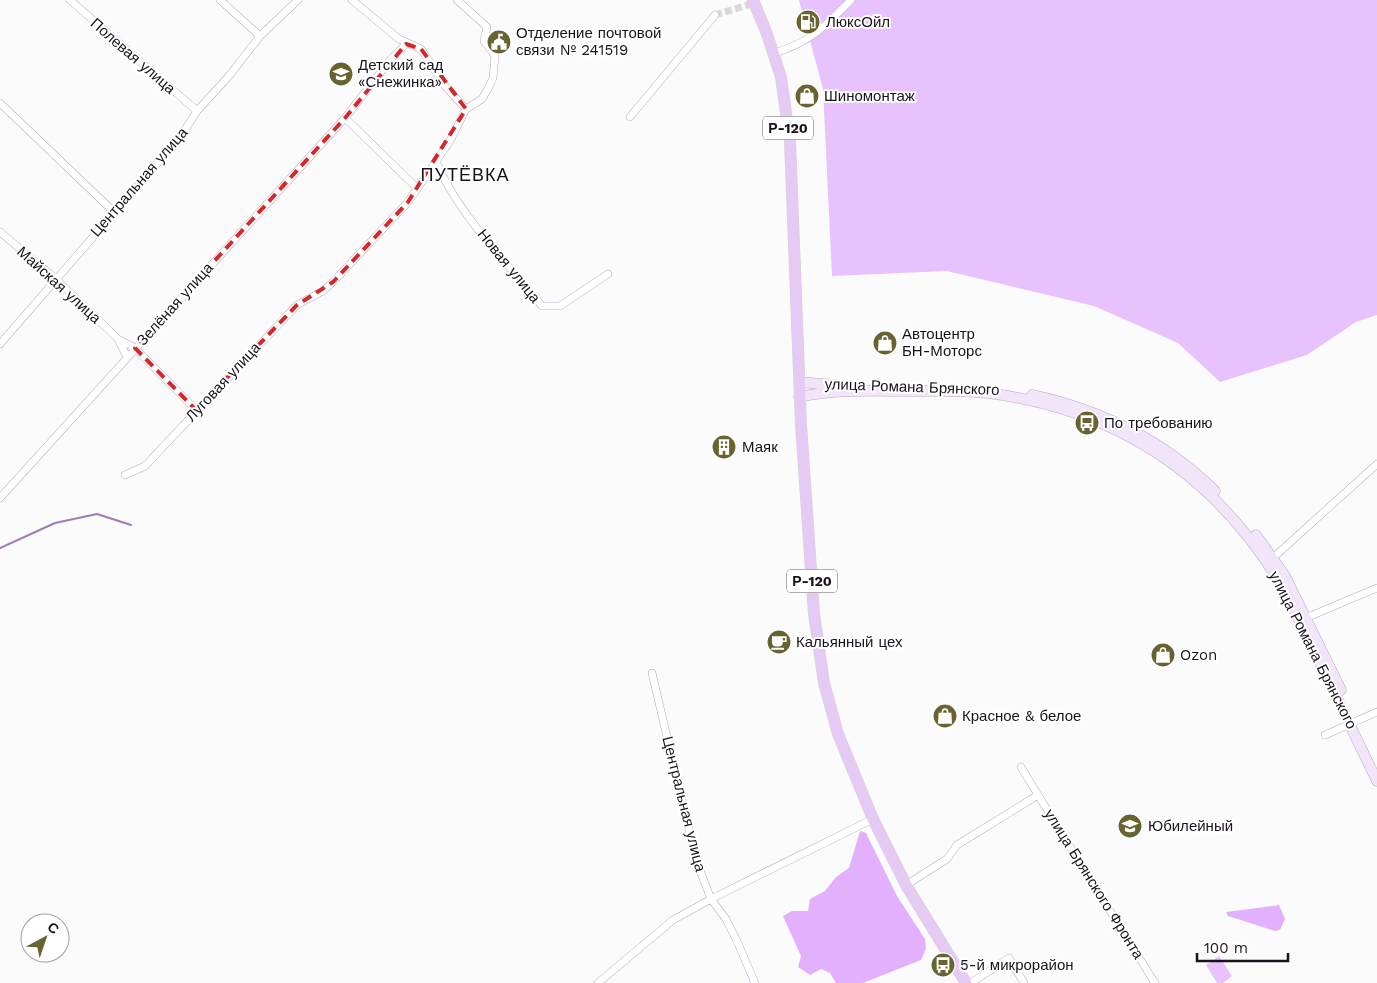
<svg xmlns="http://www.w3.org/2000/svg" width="1377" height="983" font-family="'Work Sans',sans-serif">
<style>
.green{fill:#e8c2fd}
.forest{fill:#e3b0fe}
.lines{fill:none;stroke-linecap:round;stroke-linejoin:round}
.stream{stroke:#a17bb5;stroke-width:2}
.street-tunnel{stroke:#d9d8da;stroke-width:7;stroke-dasharray:7 3.5;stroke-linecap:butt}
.street-casing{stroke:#baa7c5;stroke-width:8}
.secondary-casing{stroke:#baa7c5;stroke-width:11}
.primary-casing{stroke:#d6d4d6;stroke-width:12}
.street{stroke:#fff;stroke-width:7}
.secondary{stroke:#f2e5fa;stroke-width:10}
.primary{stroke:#e5caf4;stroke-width:11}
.marked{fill:none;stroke:#d62828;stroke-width:4;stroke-dasharray:10 6;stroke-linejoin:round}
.labels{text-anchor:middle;stroke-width:4;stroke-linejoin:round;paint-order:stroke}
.shield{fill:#fff;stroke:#5e5961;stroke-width:1}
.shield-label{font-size:14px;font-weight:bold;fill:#19121d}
.poi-label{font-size:15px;fill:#19121d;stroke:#fff;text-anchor:start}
.street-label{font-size:15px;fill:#19121d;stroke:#fff}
.quarter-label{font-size:18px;letter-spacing:1px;fill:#19121d;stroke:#fff}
</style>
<rect width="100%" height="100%" fill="#fbfbfb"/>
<path class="green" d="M799,0h578v315l-21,7 -49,33 -87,27 -42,-39 -84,-37 -147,-35 -115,5 -9,-187z
M1219,956l13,20 -9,7h-6l-11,-18z"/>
<path class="forest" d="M860,831l6,2 31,63 28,43 1,10 -5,11 -58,23h-27l-6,-10 -9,-4 -11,6 -12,-8 3,-11 -18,-40 9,-5h16l2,-12 15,-8 11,-14 13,-9z
M1279,905l6,14 -5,11 -5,1 -47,-15 -2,-4z"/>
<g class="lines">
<path class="stream" d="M0,548l55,-25 42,-9 34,11"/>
<path class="street-tunnel" d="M715,15l39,-12"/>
<defs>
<path id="street" d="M70,0l127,111
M220,0l40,36
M352,0l47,39 22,10 25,38 20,22
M774,53c36,-10 52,-28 77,-53
M0,103l114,109
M630,117l85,-102
M345,118l72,70
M436,161c21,52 71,102 106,145h18l48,-32
M0,232l56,47 62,60 9,18
M118,339l17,9 61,62
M0,344l181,-208 16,-25 32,-35 31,-40 38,-36
M125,475l20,-9 152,-161 26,-14 10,-9 75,-80 42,-61 16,-32 16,-10 7,-12 4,-9 2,-22 -11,-15 3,-14 -30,-27
M0,498l345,-380 46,-59 15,-15
M1274,557l103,-93
M1308,617l69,-29
M652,673l44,187 15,39 15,20 11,22 18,42
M1325,735l52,-23
M1021,767l17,28
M906,885l41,-26 10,-14 81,-50 117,188
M598,983l75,-63 38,-21 162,-80
M971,983l38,-25 15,25"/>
<path id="secondary" d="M799,382l36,3
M1032,395c70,15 131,45 183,96
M799,397c39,-8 74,-6 113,-6 25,0 51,-1 76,2 132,17 230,84 297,198l92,190
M1256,535l29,41 56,114"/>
<path id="primary" d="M753,0l14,34 14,43 9,65 11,282 13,190 10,69 14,51 35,85 33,66 60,98"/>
</defs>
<use href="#street" class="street-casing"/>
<use href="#secondary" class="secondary-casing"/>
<use href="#primary" class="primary-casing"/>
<use href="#street" class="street"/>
<use href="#secondary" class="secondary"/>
<use href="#primary" class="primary"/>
</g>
<path class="marked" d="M406,44l15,5 45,60 -58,93 -75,80 -36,23 -101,105 -61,-62 210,-230z"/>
<defs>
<symbol id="fuel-disc" viewBox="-11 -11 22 22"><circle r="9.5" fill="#686330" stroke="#fff"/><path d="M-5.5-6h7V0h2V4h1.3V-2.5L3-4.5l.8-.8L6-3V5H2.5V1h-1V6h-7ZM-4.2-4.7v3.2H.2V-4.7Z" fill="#fff"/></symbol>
<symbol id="civic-disc" viewBox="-11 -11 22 22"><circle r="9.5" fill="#686330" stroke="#fff"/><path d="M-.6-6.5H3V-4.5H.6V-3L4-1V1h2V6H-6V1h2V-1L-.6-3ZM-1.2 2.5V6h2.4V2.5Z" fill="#fff"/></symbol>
<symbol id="school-disc" viewBox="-11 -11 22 22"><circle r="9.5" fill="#686330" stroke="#fff"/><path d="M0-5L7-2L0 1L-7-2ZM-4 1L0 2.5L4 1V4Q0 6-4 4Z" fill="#fff"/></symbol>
<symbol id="shop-disc" viewBox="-11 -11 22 22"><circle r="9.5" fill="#686330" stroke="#fff"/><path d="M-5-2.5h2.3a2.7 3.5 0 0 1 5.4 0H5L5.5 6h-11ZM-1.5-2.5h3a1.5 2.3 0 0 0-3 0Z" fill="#fff"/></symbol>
<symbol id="bus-disc" viewBox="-11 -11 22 22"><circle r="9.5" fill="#686330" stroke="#fff"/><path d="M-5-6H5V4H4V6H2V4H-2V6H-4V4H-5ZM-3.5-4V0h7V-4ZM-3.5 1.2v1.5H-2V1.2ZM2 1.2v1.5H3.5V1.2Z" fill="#fff"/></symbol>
<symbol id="building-disc" viewBox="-11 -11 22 22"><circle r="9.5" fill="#686330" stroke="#fff"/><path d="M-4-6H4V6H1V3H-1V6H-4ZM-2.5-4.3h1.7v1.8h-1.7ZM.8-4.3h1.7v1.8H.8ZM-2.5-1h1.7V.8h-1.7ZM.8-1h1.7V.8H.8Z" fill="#fff"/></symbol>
<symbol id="cafe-disc" viewBox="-11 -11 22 22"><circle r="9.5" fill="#686330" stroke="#fff"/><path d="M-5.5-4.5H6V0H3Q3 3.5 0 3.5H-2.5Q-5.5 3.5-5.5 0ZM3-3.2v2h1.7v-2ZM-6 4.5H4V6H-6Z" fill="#fff"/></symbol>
</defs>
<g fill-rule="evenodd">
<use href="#fuel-disc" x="794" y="8" width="28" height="28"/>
<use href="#civic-disc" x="485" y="28" width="28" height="28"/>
<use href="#school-disc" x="327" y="60" width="28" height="28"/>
<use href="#shop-disc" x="793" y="82" width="28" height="28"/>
<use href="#shop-disc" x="871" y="329" width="28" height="28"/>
<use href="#bus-disc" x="1073" y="409" width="28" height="28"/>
<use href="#building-disc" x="710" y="433" width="28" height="28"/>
<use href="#cafe-disc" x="765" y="628" width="28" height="28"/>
<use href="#shop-disc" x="1149" y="641" width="28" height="28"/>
<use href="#shop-disc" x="931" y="702" width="28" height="28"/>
<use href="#school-disc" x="1116" y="812" width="28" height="28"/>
<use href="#bus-disc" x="929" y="951" width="28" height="28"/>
</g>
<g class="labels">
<g class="shield">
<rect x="763" y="116.5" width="50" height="23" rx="4"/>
<rect x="787" y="569.5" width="50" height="23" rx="4"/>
</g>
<g class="shield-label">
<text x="788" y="133">Р-120</text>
<text x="812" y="586">Р-120</text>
</g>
<g class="poi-label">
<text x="826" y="27">ЛюксОйл</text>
<text x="516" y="38">Отделение почтовой<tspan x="516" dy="17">связи № 241519</tspan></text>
<text x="358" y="70">Детский сад<tspan x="358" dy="17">«Снежинка»</tspan></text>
<text x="824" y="101">Шиномонтаж</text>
<text x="902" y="339">Автоцентр<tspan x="902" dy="17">БН-Моторс</tspan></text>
<text x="1104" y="428">По требованию</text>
<text x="742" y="452">Маяк</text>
<text x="796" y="647">Кальянный цех</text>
<text x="1180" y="660">Ozon</text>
<text x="962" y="721">Красное &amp; белое</text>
<text x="1148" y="831">Юбилейный</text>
<text x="960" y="970">5-й микрорайон</text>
</g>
<g class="street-label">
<text transform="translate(133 56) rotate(41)" y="5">Полевая улица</text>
<text transform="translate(139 182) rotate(-49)" y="5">Центральная улица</text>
<text transform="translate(509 266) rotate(51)" y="5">Новая улица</text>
<text transform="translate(59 285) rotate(42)" y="5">Майская улица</text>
<text transform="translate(175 304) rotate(-48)" y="5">Зелёная улица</text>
<text transform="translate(223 382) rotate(-47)" y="5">Луговая улица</text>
<text transform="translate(912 387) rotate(2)" y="5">улица Романа Брянского</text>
<text transform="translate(1313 650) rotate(63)" y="5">улица Романа Брянского</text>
<text transform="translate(684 804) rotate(76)" y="5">Центральная улица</text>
<text transform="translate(1094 884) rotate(58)" y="5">улица Брянского Фронта</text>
</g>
<g class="quarter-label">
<text x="465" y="181">ПУТЁВКА</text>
</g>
</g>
<g transform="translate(45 938) rotate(40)"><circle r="24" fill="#ffffff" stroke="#a3a0a5"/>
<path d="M0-4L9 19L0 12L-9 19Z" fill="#686330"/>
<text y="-8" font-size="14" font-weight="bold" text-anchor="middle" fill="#19121d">С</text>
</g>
<path d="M1197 953v8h91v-8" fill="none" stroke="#19121d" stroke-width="2.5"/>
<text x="1204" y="953" font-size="15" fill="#19121d" stroke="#ffffff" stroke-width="4" paint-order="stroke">100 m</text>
</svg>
